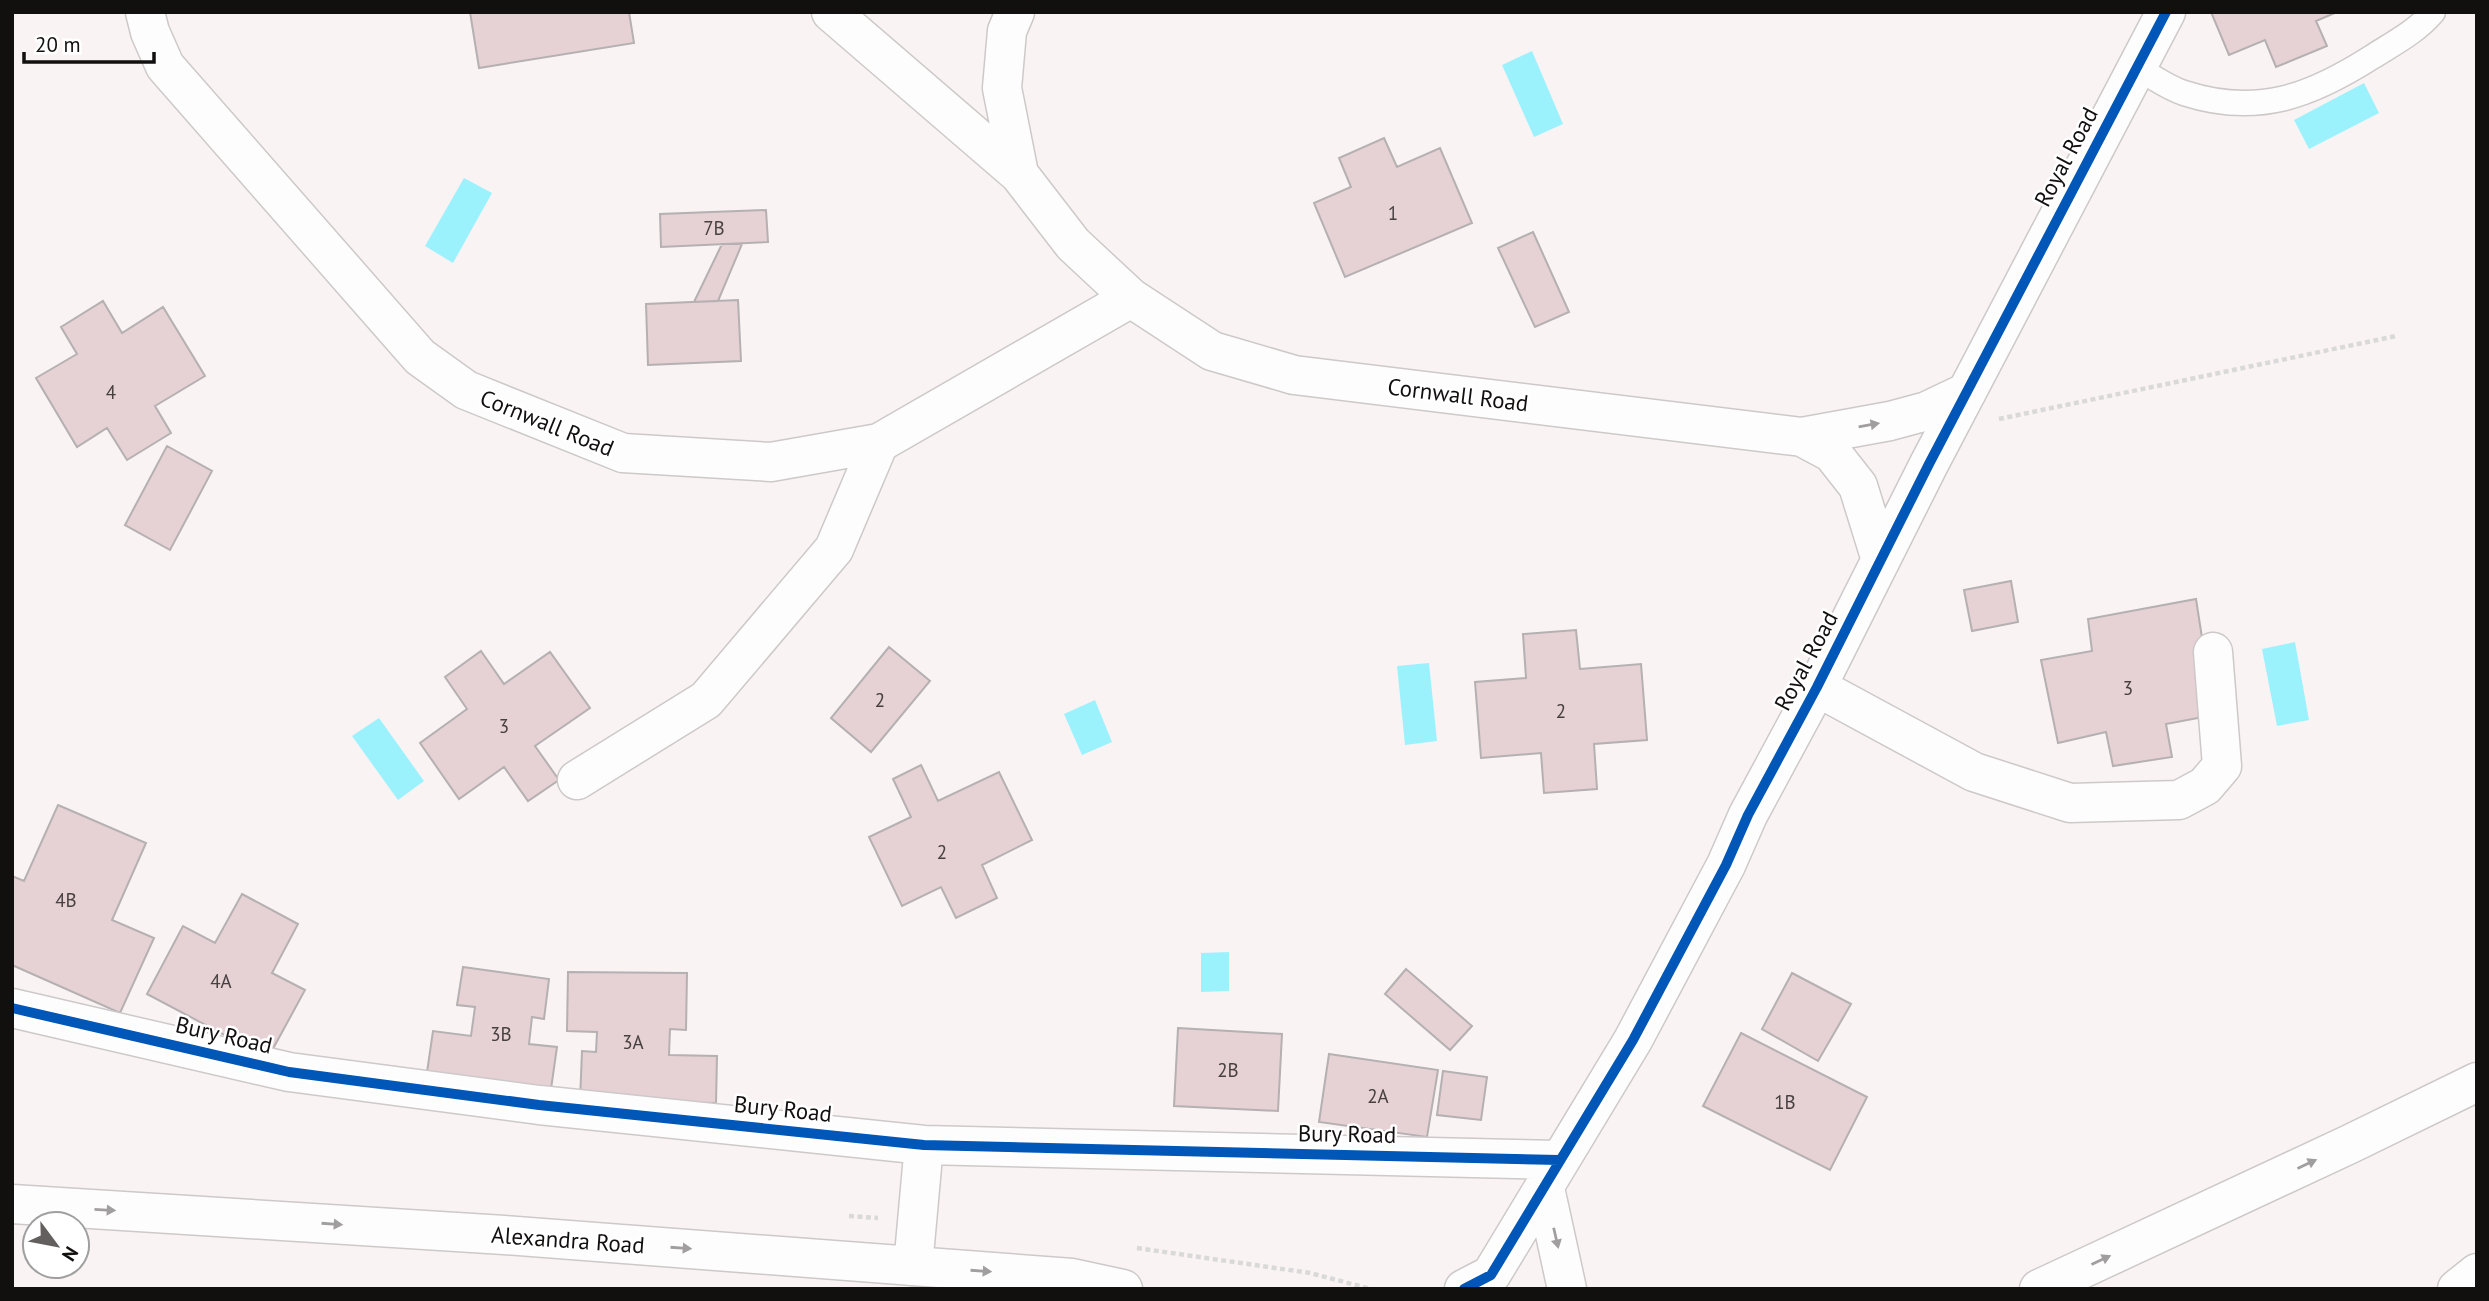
<svg xmlns="http://www.w3.org/2000/svg" width="2489" height="1301" font-family="'PT Sans',sans-serif">
<style>
.water{fill:#9cf2fc}
.building{fill:#e6d1d5;stroke:#b5b0b1;stroke-width:2}
.lines{fill:none;stroke-linecap:round;stroke-linejoin:round}
.service-casing{stroke:#cdc9c9;stroke-width:27}
.minor-casing{stroke:#cdc9c9;stroke-width:41}
.primary-casing{stroke:#cdc9c9;stroke-width:41}
.motorway-casing{stroke:#cdc9c9;stroke-width:41}
.path{stroke:#dad9d9;stroke-width:4.5;stroke-dasharray:5 3.5;stroke-linecap:butt}
.service{stroke:#fefdfd;stroke-width:24}
.minor{stroke:#fefdfd;stroke-width:38}
.primary{stroke:#fefdfd;stroke-width:38}
.motorway{stroke:#fefdfd;stroke-width:38}
.cycleway-casing{stroke:#fff;stroke-width:15}
.cycleway{stroke:#0057b8;stroke-width:10}
.oneway{fill:#a09e9e}
.labels{text-anchor:middle;stroke-width:5;stroke-linejoin:round;paint-order:stroke}
.number-label{font-size:19px;fill:#474040}
.street-label{font-size:23px;fill:#120f0f;stroke:#fff}
</style>
<rect width="100%" height="100%" fill="#f9f3f4"/>
<path class="water" d="M1532,51l31,73 -29,13 -32,-72z
M2364,83l15,30 -70,36 -15,-29z
M464,178l28,15 -39,70 -28,-17z
M2295,642l14,78 -32,6 -15,-77z
M1429,663l8,78 -32,4 -8,-79z
M1095,700l17,42 -30,13 -18,-41z
M379,718l45,63 -26,19 -46,-64z
M1229,952v39l-28,1v-39z"/>
<path class="building" d="M470,12h159l5,31 -155,25z
M2211,12h126l-21,9 11,25 -51,21 -11,-27 -36,15z
M1384,138l13,29 43,-19 32,75 -127,54 -31,-74 37,-16 -12,-29z
M766,210l2,32 -107,5 -1,-33z
M1533,232l36,80 -34,15 -37,-79z
M722,244h20l-24,57 -24,1z
M738,300l3,61 -93,4 -2,-61z
M103,301l19,32 41,-26 42,69 -50,30 16,27 -44,27 -20,-32 -30,19 -41,-69 41,-24 -16,-27z
M167,446l45,25 -42,79 -45,-25z
M2011,581l7,41 -46,9 -8,-41z
M2196,599l18,116 -48,9 6,33 -59,9 -7,-34 -48,11 -17,-83 51,-9 -4,-32z
M1576,630l4,39 61,-5 6,76 -53,4 3,45 -53,4 -3,-40 -60,5 -6,-76 51,-4 -3,-44z
M889,647l41,34 -59,71 -40,-34z
M481,651l23,33 46,-32 40,56 -55,38 24,34 -31,21 -24,-34 -45,32 -39,-56 47,-34 -22,-32z
M921,765l17,36 61,-29 33,68 -50,25 15,33 -41,20 -15,-31 -39,19 -33,-69 42,-20 -18,-38z
M58,805l88,38 -34,77 42,18 -34,75 -108,-48v-89l12,5z
M242,894l56,30 -26,49 33,17 -37,68 -121,-64 36,-68 32,17z
M463,967l86,12 -5,40 -12,-2 -3,27 28,3 -7,49 -124,-17 7,-48 38,5 4,-29 -18,-2z
M1406,969l66,57 -22,24 -65,-56z
M568,972l119,1 -1,57 -16,-1 -1,26 48,1 -1,47 -136,-2 2,-50 14,1 1,-20 -30,-1z
M1792,973l59,31 -33,57 -56,-32z
M1178,1028l104,6 -4,77 -104,-5z
M1741,1033l126,64 -37,73 -127,-64z
M1329,1054l109,16 -11,67 -108,-15z
M1443,1071l44,6 -6,43 -44,-5z"/>
<g class="lines">
<defs>
<path id="service" d="M2137,68c15,8 31,20 47,25 73,24 127,3 188,-36 22,-14 44,-25 61,-45"/>
<path id="minor" d="M145,12l5,20 15,34 255,291 46,33 157,63 148,9 108,-19 252,-145
M831,12l188,162 54,70 58,54 81,53 82,24 508,62 88,-16 37,-10 40,-19
M1015,12l-8,19 -5,57 17,86
M1802,437l30,16 26,33 23,74
M1817,687l157,85 96,31 109,-3 26,-14 17,-20 -9,-114
M577,780l129,-80 128,-151 45,-106
M12,1008l277,64 250,33 385,40 635,15
M1545,1188l22,101
M913,1266l11,-121
M1464,1289l27,-14 142,-235 93,-175 22,-50 69,-128 112,-223 237,-452"/>
<path id="primary" d="M12,1204l492,31 409,31 159,12 51,11"/>
<path id="motorway" d="M2039,1289l311,-145 127,-62
M2457,1289l20,-16"/>
</defs>
<use href="#service" class="service-casing"/>
<use href="#minor" class="minor-casing"/>
<use href="#primary" class="primary-casing"/>
<use href="#motorway" class="motorway-casing"/>
<path class="path" d="M1999,419l397,-83
M849,1216l29,2
M1137,1248l173,25 61,16"/>
<use href="#service" class="service"/>
<use href="#minor" class="minor"/>
<use href="#primary" class="primary"/>
<use href="#motorway" class="motorway"/>
<defs>
<path id="cycleway" d="M12,1008l277,64 250,33 385,40 635,15
M1464,1289l27,-14 142,-235 93,-175 22,-50 69,-128 112,-223 237,-452"/>
</defs>
<use href="#cycleway" class="cycleway-casing"/>
<use href="#cycleway" class="cycleway"/>
</g>
<defs><path id="oneway-solid" d="M-6-.8H1V-3.2L6.5 0L1 3.2V.8H-6Z" transform="scale(1.75)"/></defs>
<g class="oneway">
<use href="#oneway-solid" transform="translate(1869 425) rotate(-10)"/>
<use href="#oneway-solid" transform="translate(2307 1164) rotate(-25)"/>
<use href="#oneway-solid" transform="translate(105 1210) rotate(3)"/>
<use href="#oneway-solid" transform="translate(332 1224) rotate(4)"/>
<use href="#oneway-solid" transform="translate(1556 1238) rotate(77)"/>
<use href="#oneway-solid" transform="translate(681 1248) rotate(4)"/>
<use href="#oneway-solid" transform="translate(2101 1260) rotate(-25)"/>
<use href="#oneway-solid" transform="translate(981 1271) rotate(4)"/>
</g>
<g class="labels">
<g class="number-label">
<text x="1393" y="220">1</text>
<text x="714" y="235">7B</text>
<text x="111" y="399">4</text>
<text x="2128" y="695">3</text>
<text x="880" y="707">2</text>
<text x="1561" y="718">2</text>
<text x="504" y="733">3</text>
<text x="942" y="859">2</text>
<text x="66" y="907">4B</text>
<text x="221" y="988">4A</text>
<text x="501" y="1041">3B</text>
<text x="633" y="1049">3A</text>
<text x="1228" y="1077">2B</text>
<text x="1378" y="1103">2A</text>
<text x="1785" y="1109">1B</text>
</g>
<g class="street-label">
<text transform="translate(2066 157) rotate(-62)" y="8">Royal Road</text>
<text transform="translate(1458 395) rotate(7)" y="8">Cornwall Road</text>
<text transform="translate(547 423) rotate(22)" y="8">Cornwall Road</text>
<text transform="translate(1806 661) rotate(-62)" y="8">Royal Road</text>
<text transform="translate(224 1035) rotate(13)" y="8">Bury Road</text>
<text transform="translate(783 1109) rotate(6)" y="8">Bury Road</text>
<text transform="translate(1347 1134) rotate(1)" y="8">Bury Road</text>
<text transform="translate(568 1240) rotate(4)" y="8">Alexandra Road</text>
</g>
</g>
<rect width="2489" height="1301" fill="none" stroke="#120f0f" stroke-width="28"/>
<g transform="translate(56 1245) rotate(122)"><circle r="33" fill="#ffffff" stroke="#a09f9f" stroke-width="2"/>
<path d="M0-5L12 26L0 18L-12 26Z" fill="#635f5f"/>
<text y="-10" font-size="19" font-weight="bold" text-anchor="middle" fill="#120f0f">N</text>
</g>
<path d="M24 52v10h130v-10" fill="none" stroke="#120f0f" stroke-width="3.5"/>
<text x="35" y="52" font-size="21" fill="#120f0f" stroke="#ffffff" stroke-width="5" paint-order="stroke">20 m</text>
</svg>
